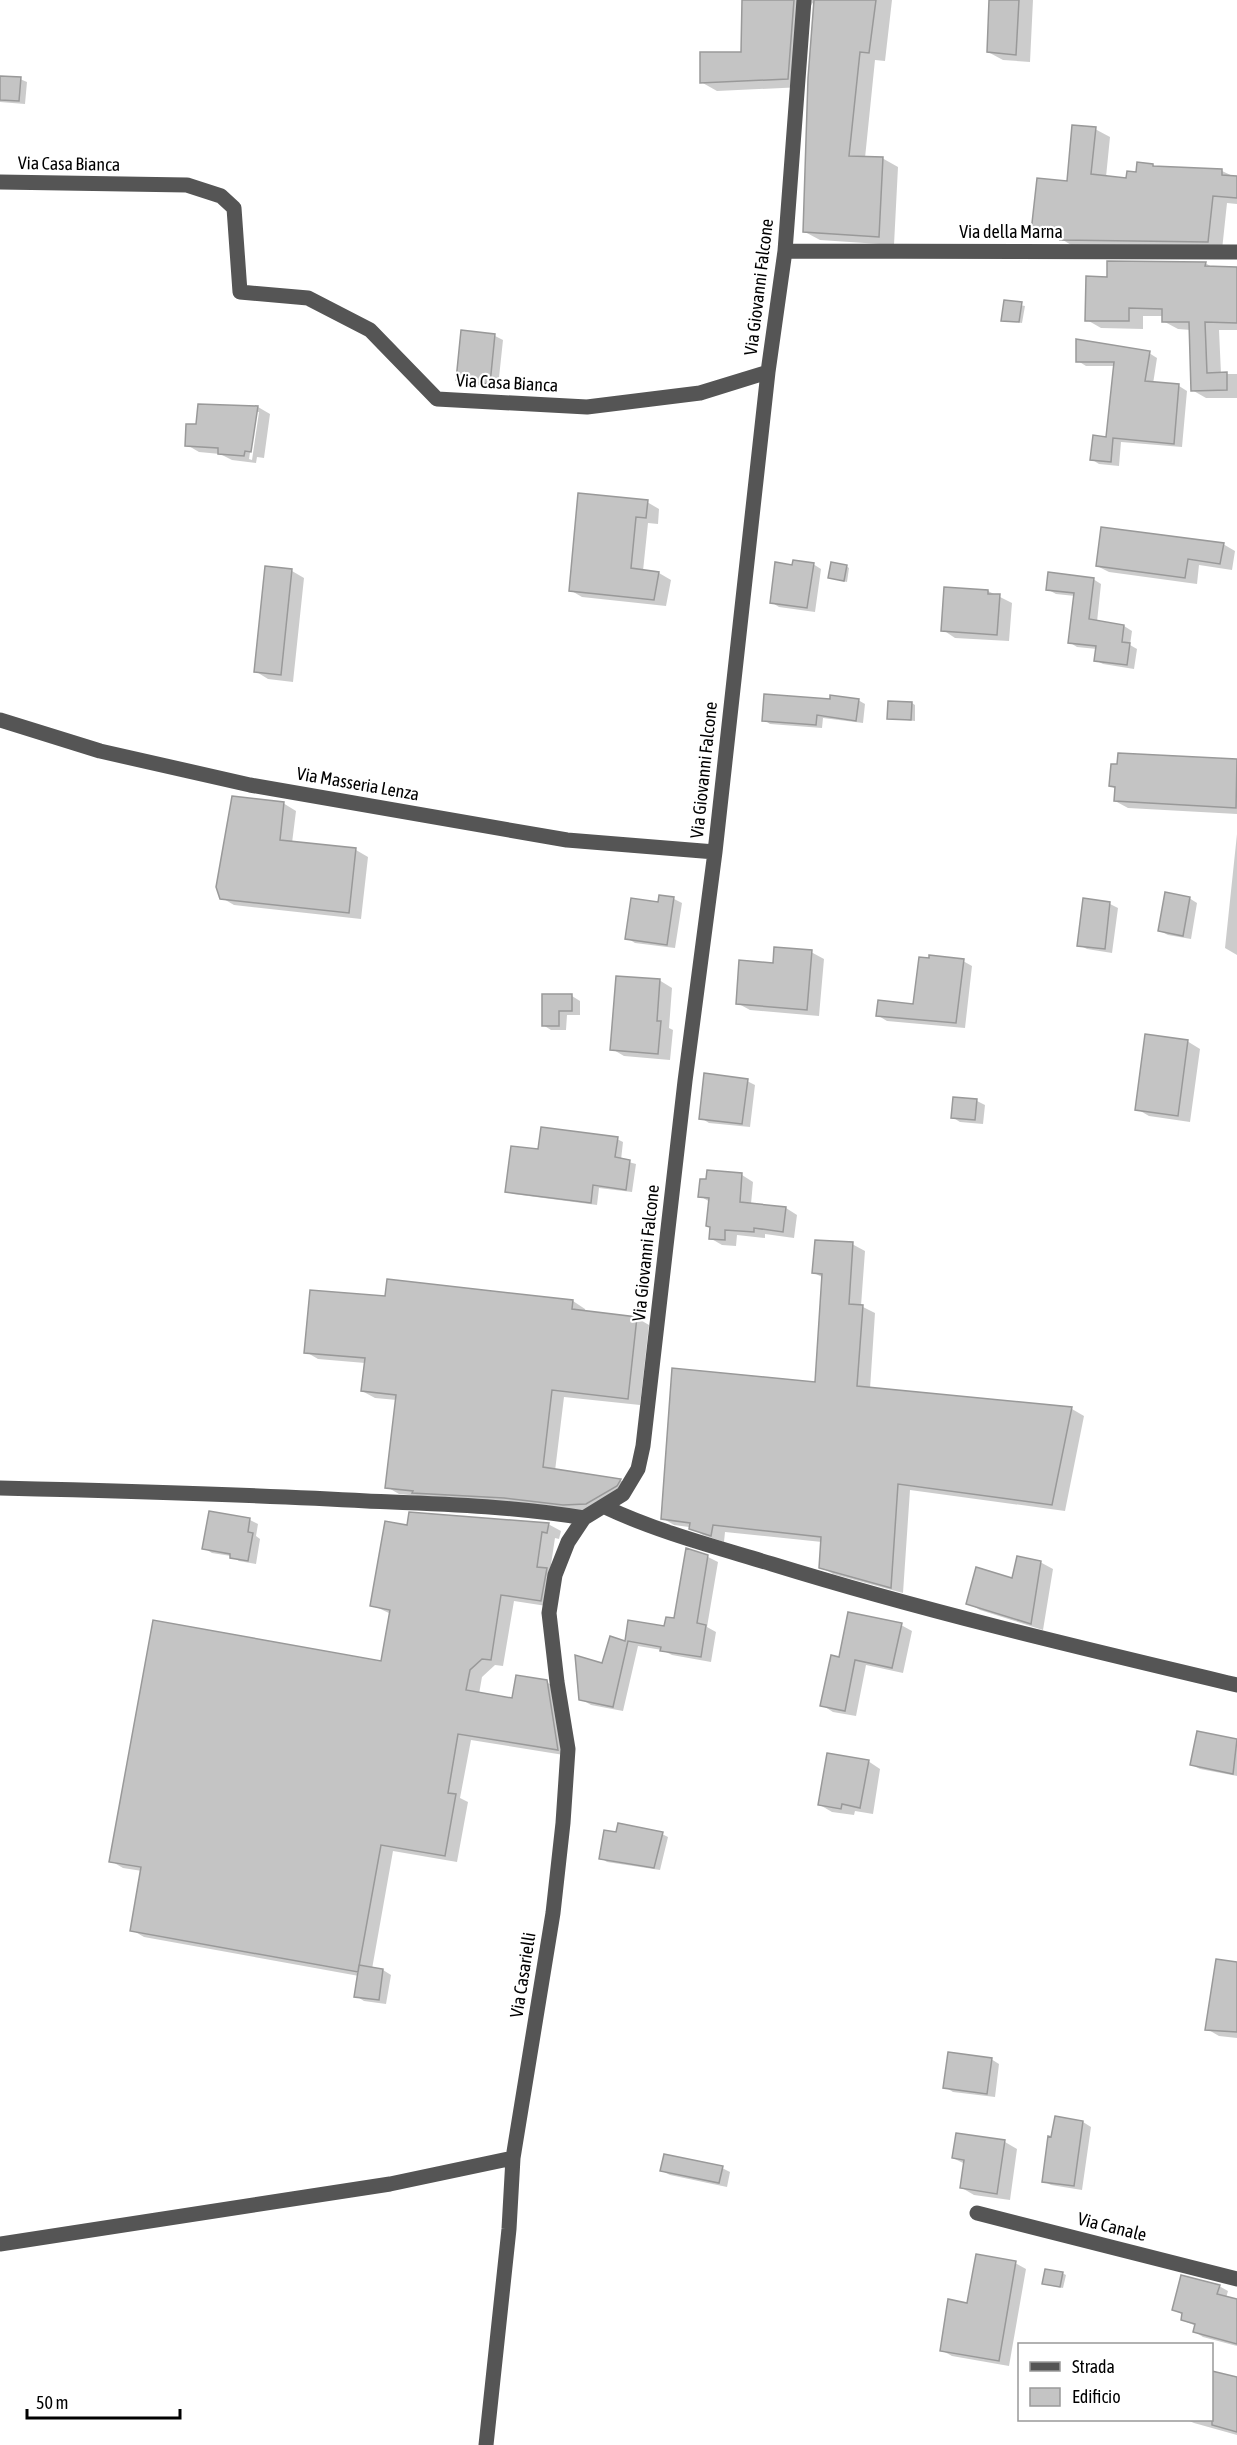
<svg xmlns="http://www.w3.org/2000/svg" width="1237" height="2445" font-family="'Asap Condensed',sans-serif">
<style>
.shadow{fill:#0003;fill-rule:evenodd}
.building{fill:#c4c4c4;stroke:#999;stroke-width:1.5}
.lines{fill:none;stroke-linecap:round;stroke-linejoin:round}
.minor{stroke:#555;stroke-width:15}
.labels{text-anchor:middle;stroke-width:4.5;stroke-linejoin:round;paint-order:stroke}
.street-label{font-size:18px;fill:#000;stroke:#fff}
</style>
<rect width="100%" height="100%" fill="#fff"/>
<path class="shadow" d="M743,0h149l-7,61 -10,-1 -10,98h17l16,9 -4,78 -74,-5 -15,-8 10,-232 -6,8 -6,79 -86,4 -16,-9 41,-28z
M991,0h42l-3,62 -27,-2 -15,-8z
M0,77l20,2 7,3 -2,22 -25,-2z
M1095,129l15,8 -4,40 22,2 25,-14 3,2 66,4 15,7v26l-10,-1 -5,47 -146,-2 -13,-8 -16,-1 -14,-8 35,-48z
M1205,263l9,5h23v62h-18l2,44h16v24h-31l-14,-8 -1,-60 -13,-1 -15,-8v-5h-20v13l-42,-1 -14,-8 21,-42z
M1005,302l20,4 -3,17 -19,-3z
M495,336l8,4 -5,47 -33,-3 -8,-5z
M1149,353l8,5 -4,26 26,2 8,5 -5,56 -61,-5 -2,24 -20,-2 -8,-5 17,-20 7,-73h-29l-8,-5z
M258,407l12,7 -6,44 -7,-1 -1,6 -24,-3 -12,-6 -21,-2 -12,-7 10,-20zM256,412h3l-7,48 -3,-1z
M647,502l12,7 -1,15 -10,-1 -5,48 16,2 12,7 -5,26 -84,-9 -12,-7z
M1223,544l12,7 -3,19 -33,-5 -2,19 -88,-12 -12,-6z
M813,564l8,5 -6,43 -36,-5 -8,-5 22,-36z
M846,566l3,2 -2,14 -17,-4z
M292,571l12,7 -11,104 -25,-3 -13,-8z
M1093,579l8,5 -4,38 27,4 8,5 -2,14 7,4 -3,20 -31,-5 -8,-4 2,-11 -20,-2 -8,-5 6,-46 -19,-2 -9,-5z
M988,591l24,12 -3,38 -54,-3 -12,-8z
M831,700h27l7,4 -2,19 -40,-5 -1,10 -52,-4 -6,-4z
M912,703l3,2v16l-26,-3z
M1120,754l117,7v53l-109,-6 -13,-7 1,-12 -5,-3 8,-20z
M283,803l13,8 -4,32 64,7 12,7 -7,62 -127,-14 -12,-7z
M1237,834v121l-12,-7z
M1189,898l8,5 -6,36 -23,-4 -8,-4z
M674,899l8,4 -7,45 -40,-5 -8,-5 32,-35z
M1085,900l25,4 8,4 -6,45 -25,-4 -8,-4z
M811,952l13,7 -5,57 -69,-6 -13,-7 37,-38z
M963,961l9,5 -7,62 -78,-7 -10,-6 37,-9z
M659,980l13,8 -3,40 4,2 -3,30 -46,-4 -12,-7z
M572,996l8,5v14h-13l-1,15h-15l-8,-5z
M1187,1041l13,8 -10,73 -41,-6 -12,-7z
M747,1081l8,4 -5,42 -41,-4 -8,-5z
M954,1098l23,3 8,4 -2,19 -23,-2 -8,-5z
M617,1139l6,3 -2,18 15,4 -4,28 -33,-4 -2,17 -84,-11 -6,-3 32,-40z
M742,1175l11,7 -2,22 35,4 11,7 -3,23 -29,-4v4l-28,-3 -1,11 -14,-1 -12,-7v-36l-10,-6z
M852,1244l13,7 -4,55 14,7 -5,76 202,20 12,7 -19,95 -155,-21 -7,103 -70,-19 -12,-7 1,-25 -97,-10 -1,10 -21,-7 -14,-8 -15,-2 -12,-7 154,-134 8,-106 -10,-5z
M386,1297l187,4 12,8v3l52,6 12,7 -9,80 -76,-8 -9,74 65,9 12,7 -35,24h-21l-177,-17 -12,-7 10,-87 -22,-2 -13,-7 3,-28 -47,-4 -12,-7z
M210,1513l40,7 8,4 -2,12 4,3 -4,25 -17,-3 -8,-5 -19,-3 -8,-5z
M548,1524l13,7 -2,8 -4,-1 -5,33 3,36 -39,-6 -11,65 -8,-1 -13,12 -3,17 34,6 33,-18 13,7 11,67 -99,-16 -11,58 8,4 -11,60 -64,-11 -21,118 11,1 8,5 -5,29 -22,-3 -8,-5 3,-20 -215,-39 -12,-7 10,-59 -19,-3 -12,-7 271,-198 9,-49 -19,-9 36,-78z
M708,1557l10,5 -11,65 9,5 -5,30 -39,-7 -10,-5 -24,-4 -15,65 -32,-6 -10,-6 22,-35 23,-22 3,-20 36,6 10,-8z
M1040,1562l13,7 -10,61 -63,-20 -12,-7 46,-23z
M901,1625l11,6 -9,42 -37,-8 -10,51 -23,-4 -11,-7 18,-46z
M1198,1733l39,7v36l-37,-7 -8,-4z
M868,1761l12,8 -7,45 -18,-3 -1,4 -22,-3 -12,-7z
M617,1833l45,1 6,3 -8,33 -53,-8 -6,-4z
M1237,1963v75l-18,-2 -12,-7z
M991,2059l8,5 -4,33 -42,-5 -8,-5z
M1083,2122l8,5 -9,63 -31,-5 -8,-4z
M957,2135l48,7 12,7 -7,51 -36,-5 -12,-7 3,-24 -12,-6z
M722,2168l8,4 -3,15 -57,-12 -8,-4z
M1015,2263l11,6 -17,97 -57,-10 -11,-6 27,-46z
M1062,2273l4,2 -3,13 -16,-3z
M1219,2286l9,5 -2,7 11,2v46l-34,-9 -8,-5 1,-6 -14,-6 1,-5 -10,-6z
M1212,2372l25,7v56l-43,-12 -7,-3h25z"/>
<path class="building" d="M742,0h52l-6,79 -88,4v-31h41z
M814,0h62l-7,53 -9,-1 -11,104 34,1 -4,80 -76,-5 5,-154z
M989,0h30l-3,55 -29,-3z
M0,76l21,1 -2,24 -19,-1z
M1072,125l24,2 -5,47 35,4 1,-7 9,1 1,-10 16,2v2l69,3v6l15,1v22l-24,-2 -5,46 -148,-2v-7l-29,-1 6,-54 30,3z
M1107,261l99,1 -1,4 32,1v56l-32,-1 2,51 20,-1v18l-36,1 -2,-69h-27v-13l-33,-1v13h-44l1,-45 21,1z
M1004,300l18,2 -3,20 -18,-1z
M461,330l34,4 -5,50 -34,-4z
M1076,339l74,12 -5,30 34,3 -5,60 -61,-6 -2,24 -21,-2 3,-25 13,2 8,-75h-38z
M198,404l60,2 -7,46 -6,-1 -1,5 -26,-2v-6l-33,-2 1,-22h10z
M578,493l70,7 -2,18 -10,-1 -5,51 28,4 -5,28 -85,-9z
M1101,527l123,16 -4,21 -32,-5 -3,19 -89,-12z
M793,560l21,3 -7,45 -37,-5 5,-41 17,3z
M831,562l16,3 -3,16 -16,-3z
M265,566l27,3 -11,106 -27,-3z
M1048,572l46,6 -5,41 35,6 -2,17 8,1 -3,22 -33,-4 2,-15 -28,-3 6,-50 -28,-3z
M944,587l44,3v4h12l-3,41 -56,-4z
M764,694l66,5v-4l29,4 -3,22 -39,-6 -1,10 -54,-4z
M888,701l24,1 -1,18 -24,-1z
M1118,753l119,6 -1,49 -122,-7 1,-14 -6,-1 2,-22h6z
M232,796l52,6 -4,38 76,8 -7,65 -129,-14 -4,-12z
M1165,892l25,5 -7,39 -25,-5z
M659,895l15,2 -7,48 -42,-6 6,-41 27,4z
M1083,898l27,4 -5,47 -28,-3z
M774,947l38,3 -5,60 -71,-6 3,-44 34,3z
M929,955l35,4 -8,64 -80,-7 2,-16 35,4 6,-47 10,1z
M616,976l44,3 -3,42h4l-3,33 -48,-4z
M542,994h30v17h-13v15h-17z
M1145,1034l43,6 -10,76 -43,-6z
M704,1073l44,6 -6,45 -43,-5z
M953,1097l24,2 -2,21 -24,-2z
M541,1127l77,10 -3,20 15,3 -4,30 -33,-5 -2,18 -86,-11 6,-46 27,3z
M707,1170l35,3 -2,29 46,5 -3,25 -29,-4v4l-29,-2v10l-16,-1 1,-12 -4,-1 3,-28 -11,-1 2,-18h6z
M815,1240l38,2 -4,62 14,1 -6,81 215,21 -20,98 -154,-21 -7,104 -72,-20 2,-31 -108,-12 -2,11 -22,-7 1,-6 -29,-4 11,-151 143,14 7,-108 -10,-1z
M387,1279l186,21 -1,9 65,8 -9,82 -76,-9 -9,77 78,12 -4,7 -31,18 -23,1 -59,-7 -92,-5 1,-2 -28,-3 11,-93 -35,-4 4,-33 -61,-5 6,-63 75,6z
M209,1511l41,7 -2,14 5,1 -5,28 -18,-3v-4l-28,-5z
M409,1512l140,11 -2,10 -5,-1 -5,35 10,1 -6,33 -40,-6 -10,65 -9,-1 -12,11 -4,20 46,8 4,-23 31,5 11,70 -100,-16 -10,59 8,1 -11,62 -64,-11 -23,127 -228,-41 11,-64 -32,-5 44,-242 228,41 9,-51 -20,-4 15,-85 22,4z
M686,1548l22,7 -11,68 9,2 -5,32 -41,-6 1,-4 -33,-6 -15,66 -34,-7 -4,-45 27,8 8,-27 15,5 3,-21 36,6 2,-9 8,1z
M1017,1556l24,5 -10,63 -65,-20 10,-37 36,11z
M848,1612l54,11 -10,45 -37,-8 -10,51 -25,-5 11,-51 8,2z
M1197,1731l40,8 -4,35 -43,-9z
M827,1753l42,7 -9,48 -18,-4 -1,5 -23,-4z
M618,1823l45,9 -9,36 -55,-9 5,-29 12,2z
M1216,1959l21,3v70l-32,-2z
M359,1965l24,4 -4,31 -25,-3z
M948,2052l44,6 -5,36 -44,-6z
M1055,2116l28,5 -9,65 -32,-4 6,-46 3,1z
M956,2133l49,7 -8,54 -37,-6 4,-28 -12,-2z
M664,2154l59,12 -4,17 -59,-12z
M976,2254l40,7 -17,100 -59,-10 8,-52 19,4z
M1045,2269l18,3 -3,15 -18,-3z
M1181,2275l39,10 -3,9 20,5v45l-44,-12 2,-8 -14,-4 1,-7 -10,-3z
M1212,2371l25,6v55l-25,-7z"/>
<g class="lines">
<path class="minor" d="M0,182l187,3 34,11 13,12 6,84 68,6 62,32 67,69 150,8 113,-14 68,-21
M785,251l452,1
M0,720l100,31 150,34 317,55 148,12
M0,1488c123,3 245,6 367,13 73,3 146,5 217,17
M605,1507c53,25 111,40 167,57 152,47 309,84 465,121
M977,2213l260,66
M0,2244l390,-60 123,-26
M486,2445l23,-216 4,-71 40,-245 10,-90 5,-74 -11,-67 -8,-69 6,-38 13,-33 16,-24 39,-24 15,-25 5,-23 42,-365 30,-229 53,-480 17,-121 19,-251"/>
</g>
<g class="labels">
<g class="street-label">
<text transform="translate(69 164) rotate(1)" y="6">Via Casa Bianca</text>
<text x="1011" y="238">Via della Marna</text>
<text transform="translate(759 287) rotate(-83)" y="6">Via Giovanni Falcone</text>
<text transform="translate(507 383) rotate(3)" y="6">Via Casa Bianca</text>
<text transform="translate(704 770) rotate(-84)" y="6">Via Giovanni Falcone</text>
<text transform="translate(358 784) rotate(10)" y="6">Via Masseria Lenza</text>
<text transform="translate(646 1253) rotate(-84)" y="6">Via Giovanni Falcone</text>
<text transform="translate(523 1975) rotate(-81)" y="6">Via Casarielli</text>
<text transform="translate(1112 2227) rotate(14)" y="6">Via Canale</text>
</g>
</g>
<rect x="1018" y="2343" width="195" height="78" fill="#ffffff" stroke="#999999" stroke-width="1.5"/>
<rect x="1030" y="2362" width="30" height="9" fill="#555555" stroke="#999999" stroke-width="1.5"/>
<text x="1072" y="2373" font-size="18" fill="#000000">Strada</text>
<rect x="1030" y="2388" width="30" height="18" fill="#c4c4c4" stroke="#999999" stroke-width="1.5"/>
<text x="1072" y="2403" font-size="18" fill="#000000">Edificio</text>
<path d="M27 2409v9h153v-9" fill="none" stroke="#000000" stroke-width="3"/>
<text x="36" y="2409" font-size="18" fill="#000000" stroke="#ffffff" stroke-width="4.5" paint-order="stroke">50 m</text>
</svg>
